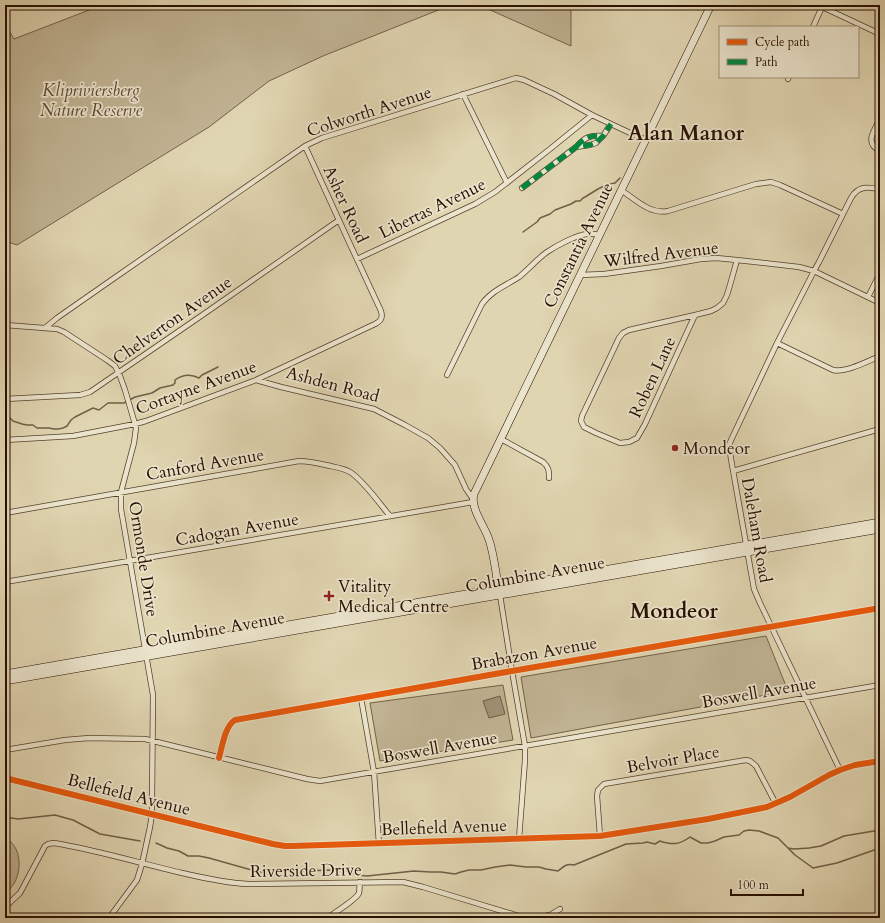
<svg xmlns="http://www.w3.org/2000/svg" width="885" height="923" font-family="Cardo,serif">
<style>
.green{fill:#c0b393;stroke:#73614a}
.water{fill:#a19275;stroke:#705e47}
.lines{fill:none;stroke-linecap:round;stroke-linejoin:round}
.stream{stroke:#705e47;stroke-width:1.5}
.street-casing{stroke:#54402d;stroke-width:6}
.secondary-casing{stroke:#260f01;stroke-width:8}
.street{stroke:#ebe4cc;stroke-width:4.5}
.secondary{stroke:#ebe4cc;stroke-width:7}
.quiet{stroke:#00873e;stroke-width:5;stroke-dasharray:10 5;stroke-linecap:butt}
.cycleway-casing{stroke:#ebe4cc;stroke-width:8}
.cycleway{stroke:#e8590c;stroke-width:6}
.poi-dot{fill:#8f2418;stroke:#ebe4cc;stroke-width:1.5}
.labels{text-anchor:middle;stroke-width:3.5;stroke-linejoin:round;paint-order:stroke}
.park-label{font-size:17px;font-style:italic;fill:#5c4834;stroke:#ebe4cc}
.street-label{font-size:17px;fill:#260f01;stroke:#ebe4cc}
.poi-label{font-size:17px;fill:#260f01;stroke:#ebe4cc;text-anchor:start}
.district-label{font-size:21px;font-weight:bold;fill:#260f01;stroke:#ebe4cc}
</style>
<rect width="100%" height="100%" fill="#e0d5b1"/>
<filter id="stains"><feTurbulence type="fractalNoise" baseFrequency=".005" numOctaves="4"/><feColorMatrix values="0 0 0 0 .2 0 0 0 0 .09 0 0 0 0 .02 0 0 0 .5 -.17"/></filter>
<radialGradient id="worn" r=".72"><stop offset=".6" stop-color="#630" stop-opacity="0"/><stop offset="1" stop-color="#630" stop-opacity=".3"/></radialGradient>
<path class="green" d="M102,5h349l-128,51 -54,25 -60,46 -192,118 -12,-4v-217l9,15z
M479,5h92v41z
M766,636l22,55 -257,47 -10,-61z
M503,685l10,55 -133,21 -10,-58z
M5,837c16,10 17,30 10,45 -3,5 -7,9 -10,13z"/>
<path class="water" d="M500,696l5,18 -16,4 -6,-17z"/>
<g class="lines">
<path class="stream" d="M523,232l14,-10 3,-4 10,-4 5,-4 16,-6 5,-3h4l3,-3 2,-1 13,-8 8,-4 9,-2 5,-5
M5,416l5,2 3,3 9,3 5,1h6l4,3h12l5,1h4l5,-1 4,-2 4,-6 4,-3 18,-9 6,2 9,-7h16l11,-6 17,-4 8,-5 13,-3 2,-2v-3c7,-5 16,-6 24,-2l3,-3 16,-8
M5,817l13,2 37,-4 18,5 27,14 40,7
M156,843l11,5 12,3 9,5h11l10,2 50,14 76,-2 11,1 12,4 9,1 47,-5 16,1h11l14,2 6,-2 8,-2h12l14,-3 15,-2 16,2h13l7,2 12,2c6,-5 9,-8 16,-6l52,-21 17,-1 4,-1 8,2 5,-3c12,4 19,4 30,-4l11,6h7l7,-2 9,-4 15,-2 5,-4 5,-1 10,1 19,7 10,10 6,1 15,-1 12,-2 23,-10 36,-6
M788,848l7,7 18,13 24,-5 43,-15"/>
<defs>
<path id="street" d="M818,5l62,29
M813,27l9,-20
M788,79l1,-2
M463,94l44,89
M880,119c-6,12 -16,24 0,32
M576,147c9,-10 14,-12 27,-11
M522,188l54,-41 14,-2 6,-2 7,-7 8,-12
M621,190c14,9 29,25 47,21l88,-27 15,-2 9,3 63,29
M357,259l118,-55 20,-12 55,-43 42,-34
M580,275l24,-1 57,-8 40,-7 15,-1 21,2 62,7 15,4 66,32
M868,297l12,-24
M695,315l-50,109 -8,14 -8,4 -9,1 -24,-10 -12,-6 -3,-6 1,-5 37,-78 4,-5 6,-3 66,-15 16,-4 6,-3 6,-5 4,-8 3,-10 7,-25
M5,325l52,4 7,3 43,28 8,6 5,10 5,14 10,34 1,4 -2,15 -13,49v17l32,186 -1,107v12l-2,13 -8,37 -5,16 -28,38
M45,328l12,-10 53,-37 195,-135 17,-8 194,-60 8,2 30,14 38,21 53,25
M777,343l56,27c13,3 35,-9 47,-14
M447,375l35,-71c9,-13 25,-19 37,-27 10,-8 18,-18 28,-25 9,-6 29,-17 40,-18 4,-1 8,0 12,1
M256,380l25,7 93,22 31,16 23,13 12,10 15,17 11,24 7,10
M5,399l75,-4 10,-3 111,-76 138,-96
M501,439l42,23c6,5 6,9 6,16
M5,440l68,-4 62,-12 11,-3 110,-41 119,-56c6,-3 8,-6 6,-13l-32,-69 -44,-96
M733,471l147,-42
M5,513l294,-52c9,0 18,2 27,4 8,2 17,3 24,7 13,8 30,32 40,44
M5,582l118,-20 350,-60
M500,595l12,76 13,75v14l-6,79
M361,698l13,74 5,72
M5,750l60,-10 24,-2 56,1 162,40 13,2 560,-96
M219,758c3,-11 6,-32 16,-38l277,-49 368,-63
M840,770l-80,-167 -6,-14 -23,-130 -2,-14 3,-7 45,-95 37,-72 5,-9 32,-64c7,-12 17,-12 29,-8
M5,778l268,66 12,2h7l308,-10 108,-17 59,-12 23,-10 39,-22 11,-5 15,-5 25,-4
M600,836l-3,-40 1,-6 6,-6 142,-24 4,1 6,5 20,38
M5,907l15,-14 25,-47 3,-2 6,-1c43,7 85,20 128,30 22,5 43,10 66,11l155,-2 20,5 96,29h26l5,-1 10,-6
M327,918c7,-5 29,-18 32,-25 1,-4 0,-7 1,-11"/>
<path id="secondary" d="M499,592c-3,-17 -5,-40 -11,-55 -5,-13 -18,-30 -14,-43l237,-489
M5,674l875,-152
M5,681l875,-152"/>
</defs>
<use href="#street" class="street-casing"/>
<use href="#secondary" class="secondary-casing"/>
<use href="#street" class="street"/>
<use href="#secondary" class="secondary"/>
<path class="quiet" d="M576,147c9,-10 14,-12 27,-11
M522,188l54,-41 14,-2 6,-2 7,-7 8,-12"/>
<defs>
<path id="cycleway" d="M219,758c3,-11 6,-32 16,-38l277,-49 368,-63
M5,778l268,66 12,2h7l308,-10 108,-17 59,-12 23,-10 39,-22 11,-5 15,-5 25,-4"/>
</defs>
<use href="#cycleway" class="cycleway-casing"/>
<use href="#cycleway" class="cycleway"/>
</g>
<g class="poi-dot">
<circle cx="675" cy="448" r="4"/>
<path d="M327 590h4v4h4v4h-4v4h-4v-4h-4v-4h4z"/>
</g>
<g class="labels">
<g class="park-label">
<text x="91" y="96">Klipriviersberg<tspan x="91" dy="20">Nature Reserve</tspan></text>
</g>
<g class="street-label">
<text transform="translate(369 111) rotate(-18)" y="6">Colworth Avenue</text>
<text transform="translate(346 204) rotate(65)" y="6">Asher Road</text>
<text transform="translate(432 208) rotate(-26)" y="6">Libertas Avenue</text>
<text transform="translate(578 245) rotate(-64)" y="6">Constantia Avenue</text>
<text transform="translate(661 254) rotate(-7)" y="6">Wilfred Avenue</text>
<text transform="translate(172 320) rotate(-35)" y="6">Chelverton Avenue</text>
<text transform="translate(652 377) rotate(-65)" y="6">Roben Lane</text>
<text transform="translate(333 384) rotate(15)" y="6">Ashden Road</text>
<text transform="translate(196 387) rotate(-20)" y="6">Cortayne Avenue</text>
<text transform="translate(205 464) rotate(-10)" y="6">Canford Avenue</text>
<text transform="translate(237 529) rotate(-10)" y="6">Cadogan Avenue</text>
<text transform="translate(757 530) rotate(80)" y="6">Daleham Road</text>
<text transform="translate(144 559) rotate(81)" y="6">Ormonde Drive</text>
<text transform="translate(535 574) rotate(-10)" y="6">Columbine Avenue</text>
<text transform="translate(215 629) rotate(-10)" y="6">Columbine Avenue</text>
<text transform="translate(534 653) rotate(-10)" y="6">Brabazon Avenue</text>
<text transform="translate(759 692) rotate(-10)" y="6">Boswell Avenue</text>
<text transform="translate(440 747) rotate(-10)" y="6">Boswell Avenue</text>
<text transform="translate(673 759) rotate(-10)" y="6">Belvoir Place</text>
<text transform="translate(129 794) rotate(14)" y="6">Bellefield Avenue</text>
<text transform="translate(444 827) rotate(-2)" y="6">Bellefield Avenue</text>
<text transform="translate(306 870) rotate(-1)" y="6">Riverside Drive</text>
</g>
<g class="poi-label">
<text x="683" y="454">Mondeor</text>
<text x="338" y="592">Vitality<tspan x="338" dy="20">Medical Centre</tspan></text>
</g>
<g class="district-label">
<text x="686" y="140">Alan Manor</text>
<text x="674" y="618">Mondeor</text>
</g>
</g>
<rect width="885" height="923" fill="none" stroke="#e0d5b1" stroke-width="20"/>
<rect x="6" y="6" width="873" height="911" fill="none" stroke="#260f01" stroke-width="2"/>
<rect x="10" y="10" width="865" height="903" fill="none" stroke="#260f01"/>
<rect x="719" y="26" width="140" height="52" fill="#ebe4cc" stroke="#9c8f7b"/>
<rect x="727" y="39" width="20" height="6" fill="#e8590c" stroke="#9c8f7b"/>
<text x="755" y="46" font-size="12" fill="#260f01">Cycle path</text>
<rect x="727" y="59" width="20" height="6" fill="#00873e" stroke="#9c8f7b"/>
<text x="755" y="66" font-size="12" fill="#260f01">Path</text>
<path d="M731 889v6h72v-6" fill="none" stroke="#260f01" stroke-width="2"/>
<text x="737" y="889" font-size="12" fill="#260f01" stroke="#ebe4cc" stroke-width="3" paint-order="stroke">100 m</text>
<rect width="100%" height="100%" filter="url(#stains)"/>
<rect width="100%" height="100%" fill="url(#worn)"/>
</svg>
